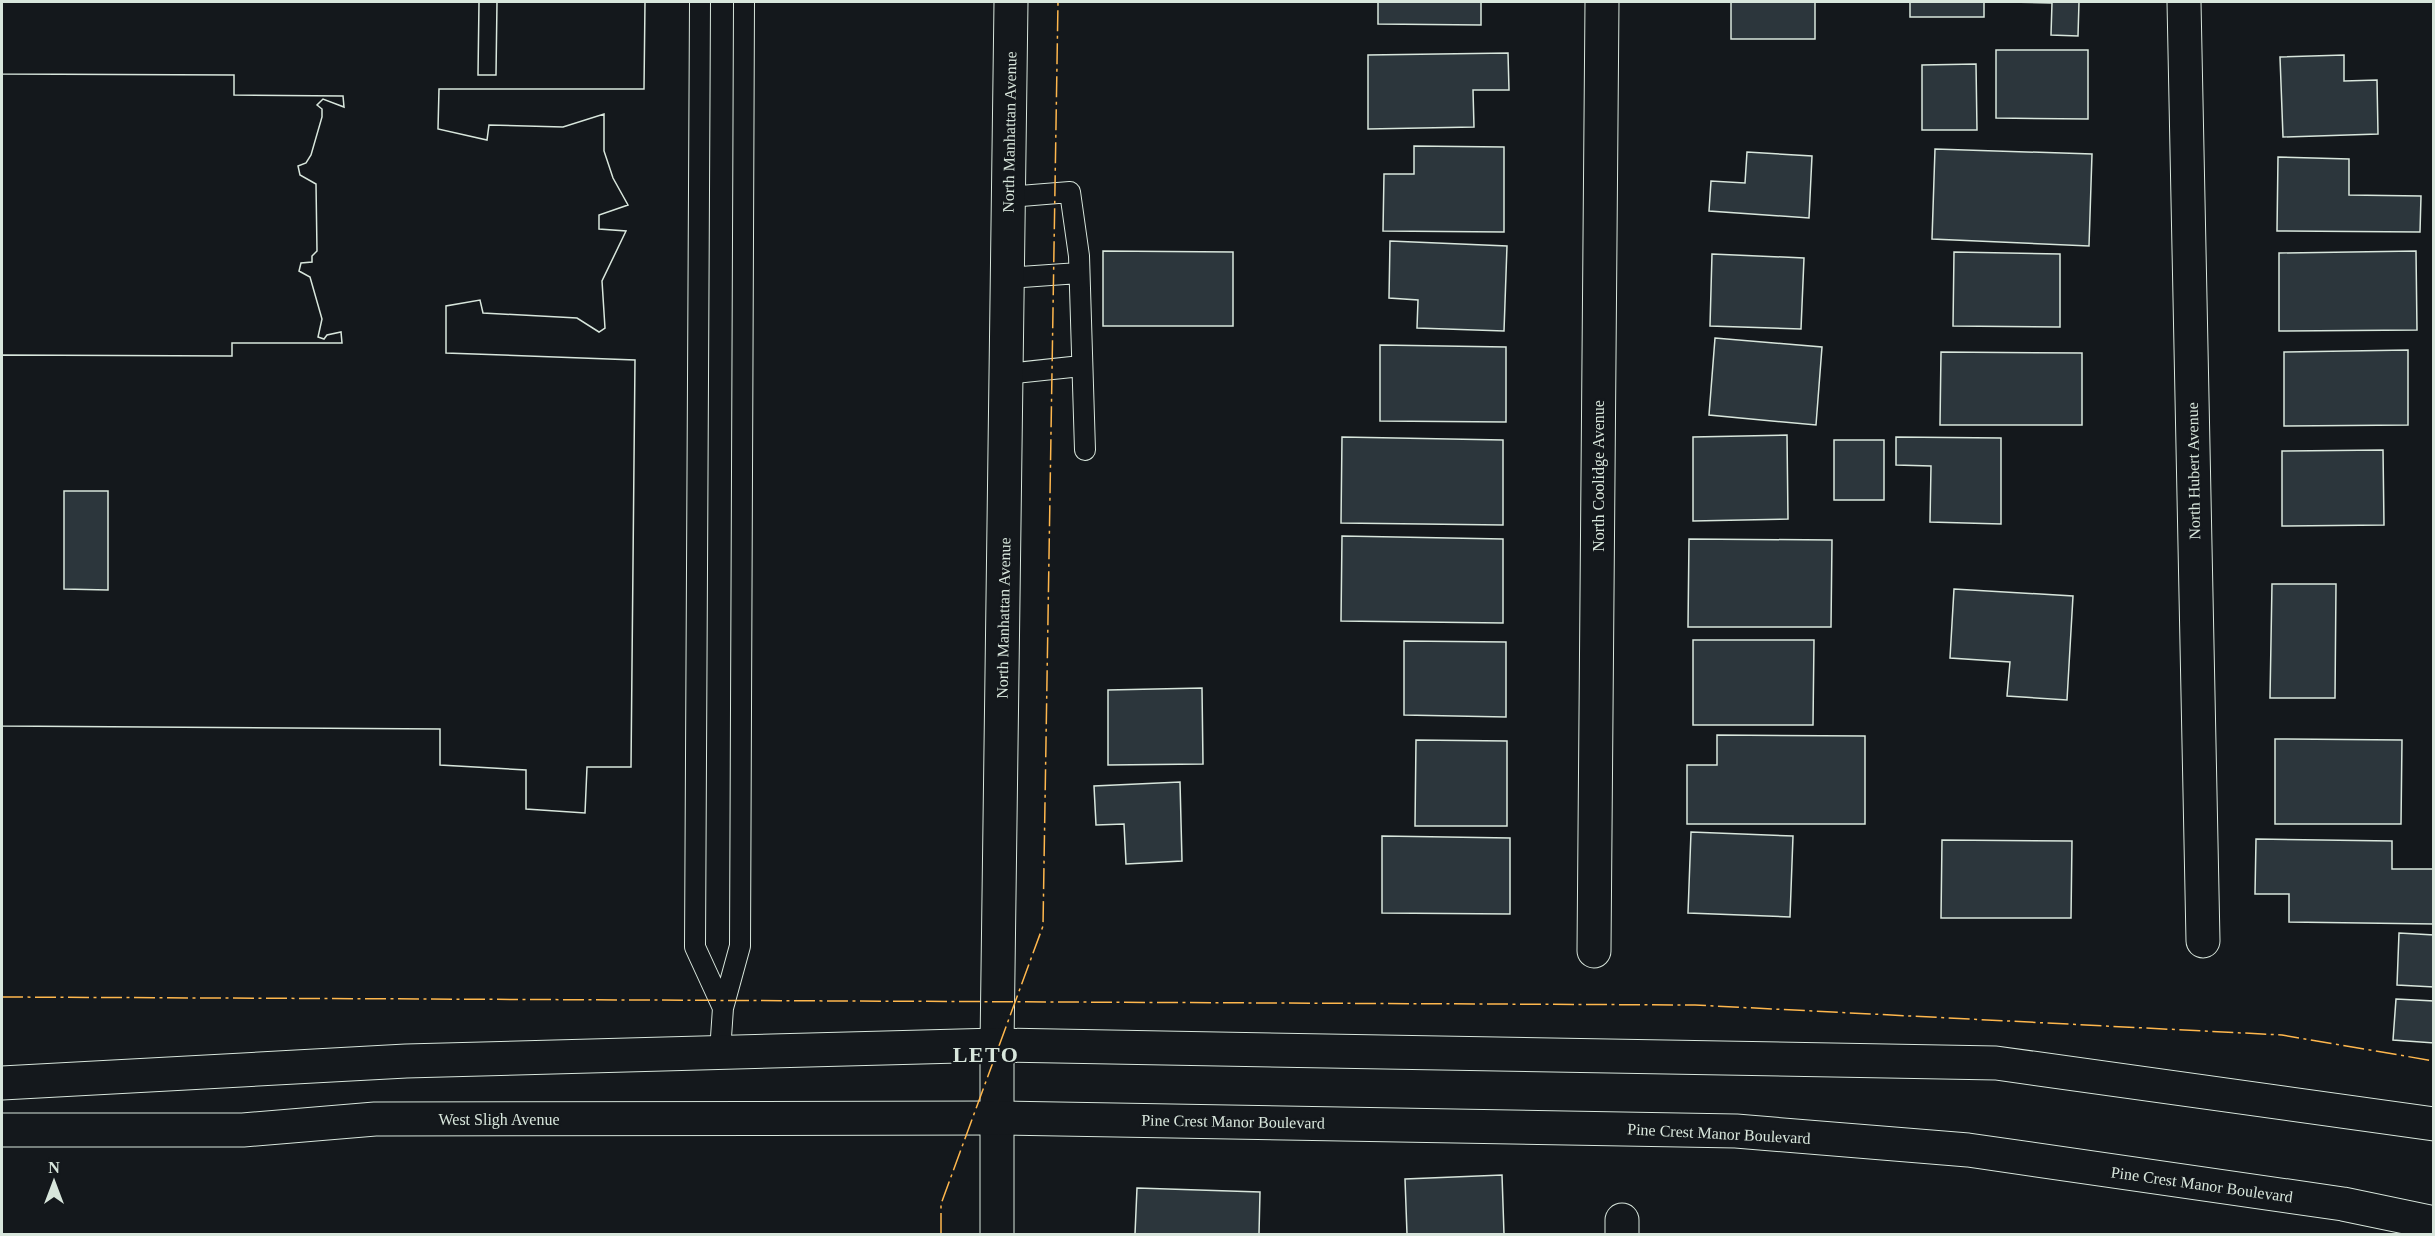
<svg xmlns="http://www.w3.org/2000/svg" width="2435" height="1236" font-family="Georgia,serif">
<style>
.building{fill:#2c363c;stroke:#d8e6dc;stroke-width:1.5;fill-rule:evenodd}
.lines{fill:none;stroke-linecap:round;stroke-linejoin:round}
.service-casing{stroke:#d8e6dc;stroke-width:22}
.minor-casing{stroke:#d8e6dc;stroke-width:35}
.tertiary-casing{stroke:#d8e6dc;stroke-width:35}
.secondary-casing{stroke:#d8e6dc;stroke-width:35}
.service{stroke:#14181c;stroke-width:20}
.minor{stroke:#14181c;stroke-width:33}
.tertiary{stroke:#14181c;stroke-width:33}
.secondary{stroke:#14181c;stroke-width:33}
.power{stroke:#ffb74d;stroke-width:1.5;stroke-dasharray:21 4.5 3 4.5;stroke-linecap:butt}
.labels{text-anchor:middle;stroke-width:4.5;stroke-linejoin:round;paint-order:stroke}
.street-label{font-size:16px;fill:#d8e6dc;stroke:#14181c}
.district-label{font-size:22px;font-weight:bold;letter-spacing:1.5px;fill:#d8e6dc;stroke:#14181c}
</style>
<rect width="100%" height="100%" fill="#14181c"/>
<path class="building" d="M2,2h477l-1,73h18l1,-73h148l-1,87h-205l-1,40 49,11 2,-15 74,2 41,-13v37l9,27 15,27 -29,10v14l27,2 -24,50 3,47 -6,4 -22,-14 -94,-5 -3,-13 -34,6v47l189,7 -4,407h-44l-2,46 -59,-4v-39l-86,-5v-36l-438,-3v-371l230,1v-13h110l-1,-11 -14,3 -3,4 -6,-2 4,-18 -12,-42 -11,-6 2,-8 11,-1v-6l5,-5 -1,-67 -16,-9 -2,-9 8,-3 5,-8 11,-38v-8l-5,-4 6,-6 21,8 -1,-11 -109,-1v-20l-232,-1zM64,491h44v99l-44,-1z
M2,2h477l-1,73h18l1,-73h148l-1,87h-205l-1,40 49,11 2,-15 74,2 41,-13v37l9,27 15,27 -29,10v14l27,2 -24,50 3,47 -6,4 -22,-14 -94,-5 -3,-13 -34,6v47l189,7 -4,407h-44l-2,46 -59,-4v-39l-86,-5v-36l-438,-3v-371l230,1v-13h110l-1,-11 -14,3 -3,4 -6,-2 4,-18 -12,-42 -11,-6 2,-8 11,-1v-6l5,-5 -1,-67 -16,-9 -2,-9 8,-3 5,-8 11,-38v-8l-5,-4 6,-6 21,8 -1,-11 -109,-1v-20l-232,-1z
M1378,2h103v23l-103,-1z
M1731,2h84v37h-84z
M1910,2h74v15h-74z
M2007,2h72l-1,34 -27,-1 1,-32z
M1996,50h92v69l-92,-1z
M1508,53l1,37h-36l1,37 -106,2v-74z
M2344,55v26l33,-1 1,54 -95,3 -3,-80z
M1976,64l1,66h-55v-65z
M1414,146l90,1v85l-121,-1 1,-57h30z
M1935,149l157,5 -3,92 -157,-7z
M1747,152l65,4 -3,62 -100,-7 2,-30 34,2z
M2278,157l71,2v36l72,1 -1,36 -143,-1z
M1390,241l117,5 -3,85 -87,-3 1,-28 -29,-2z
M1103,251l130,1v74h-130z
M2416,251l1,79 -138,1v-78z
M1954,252l106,2v73l-107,-1z
M1712,254l92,4 -3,71 -91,-3z
M1715,338l107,9 -6,78 -107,-10z
M1380,345l126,2v75l-126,-1z
M2408,350v75l-124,1v-74z
M1941,352l141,1v72h-142z
M1787,435l1,84 -95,2v-84z
M1342,437l161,3v85l-162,-2z
M1896,437l105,1v86l-71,-2 1,-56 -35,-1z
M1834,440h50v60h-50z
M2383,450l1,75 -102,1v-75z
M1342,536l161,3v84l-162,-2z
M1689,539l143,1 -1,87h-143z
M2272,584h64l-1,114h-65z
M1954,589l119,7 -6,104 -60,-4 3,-34 -60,-4z
M1693,640h121l-1,85h-120z
M1404,641l102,1v75l-102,-2z
M1202,688l1,76 -95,1v-75z
M1717,735l148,1v88h-178v-59h30z
M2275,739l127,1 -1,84h-126z
M1416,740l91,1v85h-92z
M1180,782l2,79 -56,3 -2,-40 -28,1 -2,-39z
M1691,832l102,4 -3,81 -102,-4z
M1382,836l128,2v76l-128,-1z
M2256,839l136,2v28h42v55l-145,-2v-28h-34z
M1942,840l130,1 -1,77h-130z
M2399,933l35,2v52l-37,-2z
M2396,999l38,2v42l-41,-3z
M1502,1175l2,59h-97l-2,-55z
M1137,1188l123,4 -1,42h-124z"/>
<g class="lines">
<defs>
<path id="service" d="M700,2l-5,945 28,61
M1008,197l62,-5 9,64 6,194
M1007,278l72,-5
M1006,374l75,-8
M720,1052l3,-44 17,-62 4,-944"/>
<path id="minor" d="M2184,2l19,939
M1594,951l8,-949
M1622,1234v-14"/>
<path id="tertiary" d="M997,1234v-189l14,-1043"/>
<path id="secondary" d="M2,1083l404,-22 591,-16 999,18 438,61
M2,1130h241l132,-11 623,-1 738,13 232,19 375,54 91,19"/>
</defs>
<use href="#service" class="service-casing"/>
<use href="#minor" class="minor-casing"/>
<use href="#tertiary" class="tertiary-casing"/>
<use href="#secondary" class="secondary-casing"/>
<use href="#service" class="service"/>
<use href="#minor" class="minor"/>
<use href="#tertiary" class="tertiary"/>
<use href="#secondary" class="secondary"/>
<path class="power" d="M2,997l1693,8 587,30 152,26
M941,1234v-30l102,-278 15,-924"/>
</g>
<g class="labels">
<g class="street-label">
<text transform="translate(1009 132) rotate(-89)" y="6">North Manhattan Avenue</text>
<text transform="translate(2193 471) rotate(-91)" y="6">North Hubert Avenue</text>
<text transform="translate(1598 476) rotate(-90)" y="6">North Coolidge Avenue</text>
<text transform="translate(1003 618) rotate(-89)" y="6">North Manhattan Avenue</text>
<text x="499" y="1125">West Sligh Avenue</text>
<text transform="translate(1233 1121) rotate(1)" y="6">Pine Crest Manor Boulevard</text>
<text transform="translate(1719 1133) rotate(3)" y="6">Pine Crest Manor Boulevard</text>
<text transform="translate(2202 1184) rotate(8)" y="6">Pine Crest Manor Boulevard</text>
</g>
<g class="district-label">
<text x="986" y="1062">LETO</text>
</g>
</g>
<rect width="2435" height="1236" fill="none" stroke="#d8e6dc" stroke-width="6"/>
<g transform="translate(54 1182)" stroke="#14181c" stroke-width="4.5" paint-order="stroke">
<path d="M0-4.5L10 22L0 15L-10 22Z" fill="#d8e6dc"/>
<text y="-9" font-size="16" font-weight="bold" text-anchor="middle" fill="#d8e6dc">N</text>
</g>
</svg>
